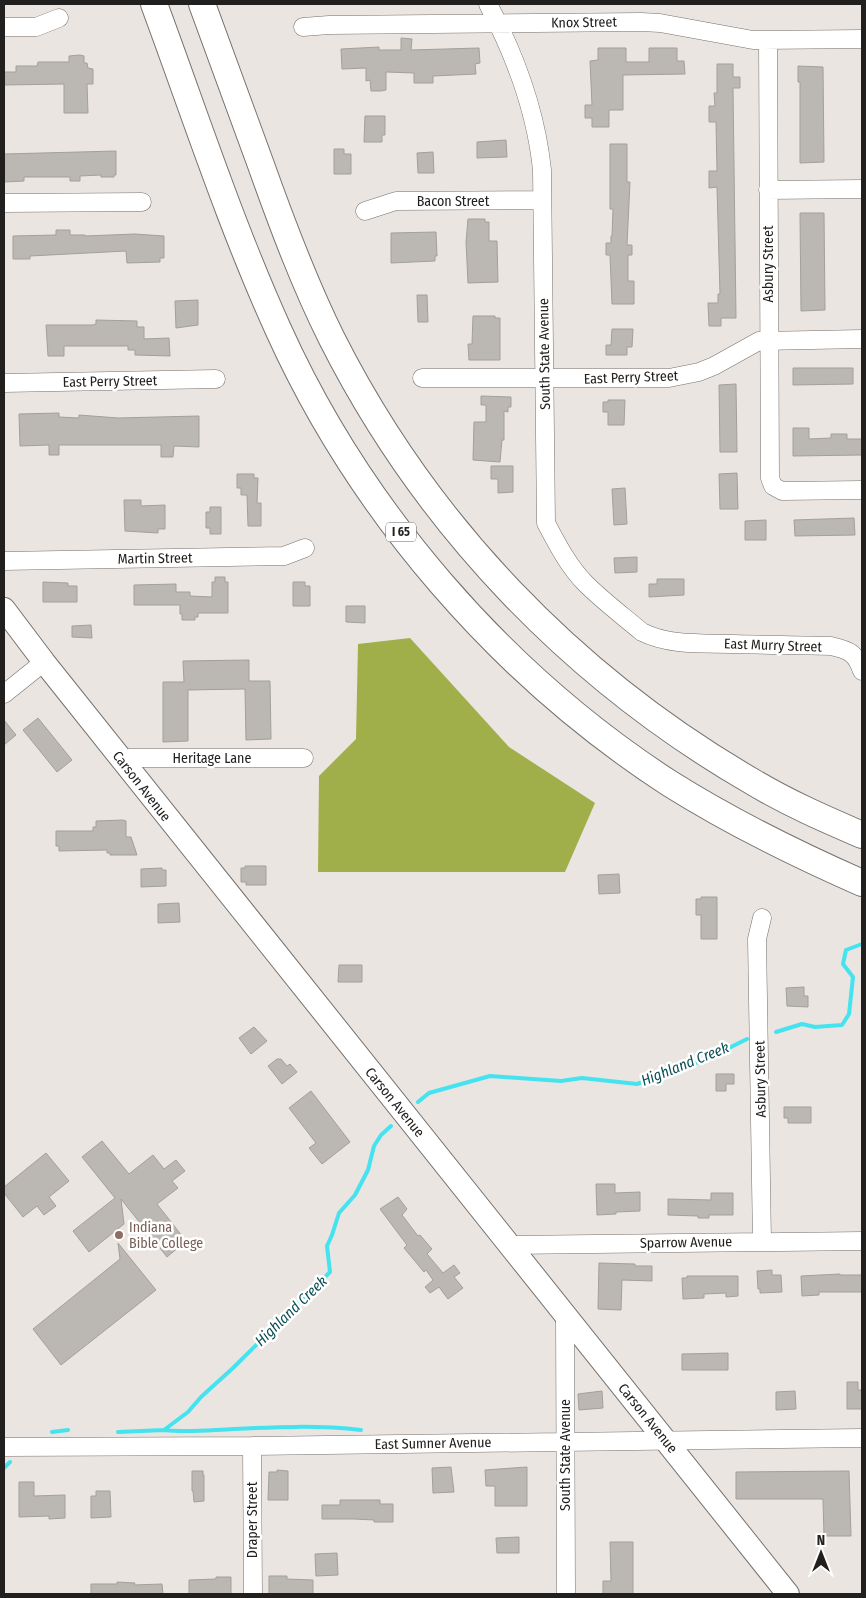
<svg xmlns="http://www.w3.org/2000/svg" width="866" height="1598" font-family="'Fira Sans Condensed',sans-serif">
<style>
.forest{fill:#a0af49}
.lines{fill:none;stroke-linecap:round;stroke-linejoin:round}
.stream{stroke:#44e3ef;stroke-width:4}
.building{fill:#bbb7b2;stroke:#a39f9a}
.minor-casing{stroke:#76716d;stroke-width:19}
.major-casing{stroke:#76716d;stroke-width:24}
.highway-casing{stroke:#76716d;stroke-width:28}
.minor{stroke:#fff;stroke-width:18}
.major{stroke:#fff;stroke-width:22}
.highway{stroke:#fff;stroke-width:26}
.education-dot{fill:#8d6e63;stroke:#fff;stroke-width:2}
.labels{text-anchor:middle;stroke-width:5;stroke-linejoin:round;paint-order:stroke}
.shield{fill:#fff;stroke:#646362;stroke-width:1}
.shield-label{font-size:12px;font-weight:bold;fill:#21201e}
.street-label{font-size:14px;fill:#21201e;stroke:#fff}
.education-label{font-size:14px;fill:#785e54;stroke:#fff;text-anchor:start}
.water-label{font-size:15px;font-style:italic;fill:#0b5055;stroke:#fff}
</style>
<rect width="100%" height="100%" fill="#eae5e0"/>
<path class="forest" d="M410,638l99,109 86,56 -30,69h-247l1,-96 37,-37 2,-95z"/>
<g class="lines">
<path class="stream" d="M776,1032l26,-8 13,3 27,-2 7,-11 4,-37 -10,-13 3,-14 16,-6
M418,1102l11,-9 61,-17 71,5 21,-3 55,6 70,-25 40,-20
M164,1430c24,3 46,0 70,-1 42,-2 84,-4 127,1
M52,1432l16,-2
M118,1432l46,-2 24,-18 13,-15 32,-29 97,-96 -3,-26 5,-11 7,-22 16,-18 13,-25 6,-24 7,-11 10,-9
M4,1468l6,-6"/>
</g>
<path class="building" d="M401,38l11,1 -1,11 68,-2 1,15 -5,1 1,10 -43,2v7h-19v-10l-28,-1v18l-5,1h-10l-1,-11 -4,1v-13l-24,1 -1,-20 38,-2v3h22z
M598,48h28v14h23v-14h28v13h7l1,13 -62,1v35h-14v17h-17v-9h-7v-13h7l-2,-44 8,-1z
M80,55l4,1v7h3l1,5 5,1v15h-6l1,29h-24v-29l-60,1v-13h12v-6h21l1,-4h31v-6z
M717,64h16v13h7v11h-7l3,230h-15v8h-12l-1,-23h10v-9h2l-3,-107 -8,1v-17h8l-1,-49h-7v-16h6l-1,-13h3z
M798,66l25,1 1,95 -24,1v-81h-2z
M365,116h20v19h-3v7h-18z
M506,140l1,17 -30,1v-16z
M610,144h17v38h3l-3,63h5v10h-4v26h6v23h-22l-2,-49h-4v-12h5v-7h1l1,-27h-3z
M334,149h10v5h7v20h-17z
M116,151v24h-2v2h-13v-2l-21,1v5h-10v-4h-46v4l-20,1v-28z
M433,152l1,21h-16l-1,-20z
M800,213h24l1,97 -24,1z
M468,219h17v3h4v19h8l1,41 -30,1 -2,-41z
M56,230h14v5h15v1l50,-2 29,2v22h-4v4l-33,1 -1,-12 -96,5v3h-17v-23l43,-1z
M436,232l1,24h-2v5l-44,2v-30z
M417,295h10l1,27h-10z
M198,300v25l-22,3 -1,-27z
M473,316h22v2h5v42h-31l-1,-16h4z
M96,320l41,1v6h7v12l25,-1 1,18 -35,-1v-5h-7v-4h-64v10h-16l-2,-31h47l3,-1z
M612,329h21l-1,18h-5v8h-21v-10h5z
M793,368h60v16l-60,1z
M736,384l1,68h-17l-1,-67z
M481,396l30,1v10h-3v5l-4,-1v29h-2l-2,22 -27,-2 1,-38h12v-17h-5z
M608,400h17l-1,25h-16v-13h-5v-10h5z
M59,413v4l20,1v-3l39,3 81,-2v31l-25,-1 -1,11h-12v-12h-102v10h-10v-10l-29,1 -1,-32z
M793,428h16v11l22,-1v-4h16v5h15v16l-69,1z
M491,466h22v26l-15,1v-14h-7z
M737,473l1,36h-18l-1,-35z
M237,474h17v4h4l-1,25h4v23h-13l-1,-31h-6v-7h-4z
M625,488l2,36 -13,1 -2,-36z
M124,500h17v6l24,-1v24h-7v4l-33,-2z
M210,507h11v27h-11v-6h-4v-16h4z
M854,518l1,17 -60,1 -1,-16z
M766,520v20h-21v-19z
M637,557v15l-22,1 -1,-15z
M215,577h10v5h3v31h-30v4h-3v3h-13v-6h-2v-9h-46v-20l42,-1v8h14v4l22,1v-15h3z
M657,579h27v16l-35,2v-13h8z
M43,582l25,1v3h9v16h-34z
M293,582h12v4h5v20h-17z
M346,606h19v17l-19,-1z
M91,625l1,13 -20,-1v-11z
M249,660v21h21l1,58 -25,1 -1,-51 -57,1v51l-25,1v-60h21l-1,-21z
M38,718l34,42 -15,12 -34,-42z
M4,720l12,15 -12,10z
M123,820l3,1v16h5l6,18h-27v-2h-3v-3l-48,1v-5h-3v-15h37v-4h3v-6z
M245,866h21v19h-20v-3h-5v-14h4z
M162,868v2h4v16l-25,1v-18z
M619,874l1,19 -21,1 -1,-19z
M701,897h16v42h-16v-24h-5v-16h5z
M179,903l1,19 -22,1v-19z
M339,965h23v17h-24z
M804,987v9h4v11l-21,-1 -1,-18z
M254,1027l13,14 -16,13 -12,-16z
M277,1059h4l6,7 3,-2 7,8 -15,12 -14,-18z
M716,1074h18v10h-8v7h-10z
M311,1091l39,51 -28,22 -13,-16 7,-5 -27,-35z
M784,1107h27v16h-23v-5h-4z
M102,1141l27,33 24,-19 11,14 12,-9 9,11 -13,10 6,7 -21,16 29,37 -19,16 -46,-58 3,25 -35,28 -16,-21 42,-33 -33,-41z
M46,1153l23,28 -20,16 7,9 -12,9 -7,-9 -14,11 -19,-24v-6z
M596,1184h19v9l25,-1v19l-24,1v2l-19,1z
M711,1193h22v22h-24v3h-11v-2l-30,-1v-16l43,1z
M398,1197l9,12 -5,6 16,21 2,-1 12,14 -5,5 16,19 11,-8 6,8 -6,4 9,11 -15,11 -9,-12 -9,6 -5,-6 8,-7 -7,-10 -2,2 -20,-24 3,-3 -27,-36z
M118,1243l38,47 -95,75 -28,-36 87,-70z
M599,1263l36,1v2h17v15l-30,-1 -1,30 -23,-1z
M772,1270v5h9l1,17 -22,1v-4h-2l-1,-18z
M840,1274v1h22v17h-43v3l-17,1 -1,-20z
M687,1276h51v20l-12,1v-4l-22,1v4l-21,1 -1,-21h5z
M728,1353v17h-46v-16z
M847,1382h11v8h4v19h-15z
M602,1391l1,17 -24,2 -1,-16z
M795,1391l1,18 -20,1v-18z
M451,1467l3,25 -21,1 -1,-25z
M527,1467v39h-32v-20h-9l-1,-16z
M277,1470l11,1v29h-20l1,-28h8z
M192,1471h11v4h1v26l-10,1 -1,-11h-1z
M849,1471l2,65h-27l-1,-37h-87v-27z
M19,1482h15v14l31,-1v23l-16,1v-3l-30,1z
M96,1491h14l1,26 -20,1v-22h5z
M340,1500h40v4h13v18h-19v-2l-20,-1h-32v-14h18z
M519,1537v16h-22l-1,-15z
M610,1542h23v52h-30v-13h8z
M337,1553l1,22 -22,1 -1,-22z
M269,1576h18v3l26,1v14h-44z
M216,1577h15v17h-42v-14l27,-1z
M117,1582l18,1 -1,2 28,-1 1,10h-72v-10h26z"/>
<g class="lines">
<defs>
<path id="minor" d="M488,4c28,53 48,107 54,166l4,353c11,21 23,44 40,61 17,17 37,32 56,48 28,14 61,11 92,12 32,1 65,1 97,2 18,4 25,7 31,25
M4,27h32l23,-9
M303,27l26,-2 312,-3 19,1 93,17 109,-1
M768,40l2,438 3,8 9,5 80,-1
M768,190l94,-1
M4,203l138,-1
M365,211l31,-10 146,-1
M422,378h247l30,-6 15,-6 45,-25 103,-2
M4,383l212,-4
M4,561l280,-5 21,-8
M4,694l40,-32
M120,758h184
M762,918l-5,21 5,302
M510,1245l352,-4
M565,1315l1,279
M252,1446l1,148
M4,1447l248,-1 610,-8"/>
<path id="major" d="M4,609l40,53 744,932"/>
<path id="highway" d="M154,4c40,108 76,219 124,325 82,182 223,345 391,454 62,39 127,71 193,100
M202,4c19,53 39,107 59,161 21,59 43,118 71,174 94,186 241,339 421,443 35,21 72,37 109,53"/>
</defs>
<use href="#minor" class="minor-casing"/>
<use href="#major" class="major-casing"/>
<use href="#highway" class="highway-casing"/>
<use href="#minor" class="minor"/>
<use href="#major" class="major"/>
<use href="#highway" class="highway"/>
</g>
<circle class="education-dot" cx="119" cy="1235" r="5"/>
<g class="labels">
<rect class="shield" x="386" y="522.5" width="30" height="19" rx="4"/>
<g class="shield-label">
<text x="401" y="536">I 65</text>
</g>
<g class="street-label">
<text transform="translate(584 22) rotate(-1)" y="5">Knox Street</text>
<text x="453" y="206">Bacon Street</text>
<text transform="translate(768 264) rotate(-90)" y="5">Asbury Street</text>
<text transform="translate(544 354) rotate(-91)" y="5">South State Avenue</text>
<text transform="translate(631 377) rotate(-2)" y="5">East Perry Street</text>
<text transform="translate(110 381) rotate(-1)" y="5">East Perry Street</text>
<text transform="translate(155 558) rotate(-1)" y="5">Martin Street</text>
<text transform="translate(773 645) rotate(2)" y="5">East Murry Street</text>
<text x="212" y="763">Heritage Lane</text>
<text transform="translate(142 786) rotate(52)" y="5">Carson Avenue</text>
<text transform="translate(760 1079) rotate(-91)" y="5">Asbury Street</text>
<text transform="translate(395 1102) rotate(51)" y="5">Carson Avenue</text>
<text transform="translate(686 1242) rotate(-1)" y="5">Sparrow Avenue</text>
<text transform="translate(648 1418) rotate(51)" y="5">Carson Avenue</text>
<text transform="translate(433 1443) rotate(-1)" y="5">East Sumner Avenue</text>
<text transform="translate(565 1455) rotate(-90)" y="5">South State Avenue</text>
<text transform="translate(252 1520) rotate(-90)" y="5">Draper Street</text>
</g>
<g class="education-label">
<text x="129" y="1232">Indiana<tspan x="129" dy="16">Bible College</tspan></text>
</g>
<g class="water-label">
<text transform="translate(685 1064) rotate(-22)" y="5">Highland Creek</text>
<text transform="translate(291 1311) rotate(-44)" y="5">Highland Creek</text>
</g>
</g>
<rect width="866" height="1598" fill="none" stroke="#21201e" stroke-width="10"/>
<g transform="translate(821 1553)" stroke="#ffffff" stroke-width="4" paint-order="stroke">
<path d="M0-4L9 19L0 12L-9 19Z" fill="#21201e"/>
<text y="-8" font-size="14" font-weight="bold" text-anchor="middle" fill="#21201e">N</text>
</g>
</svg>
